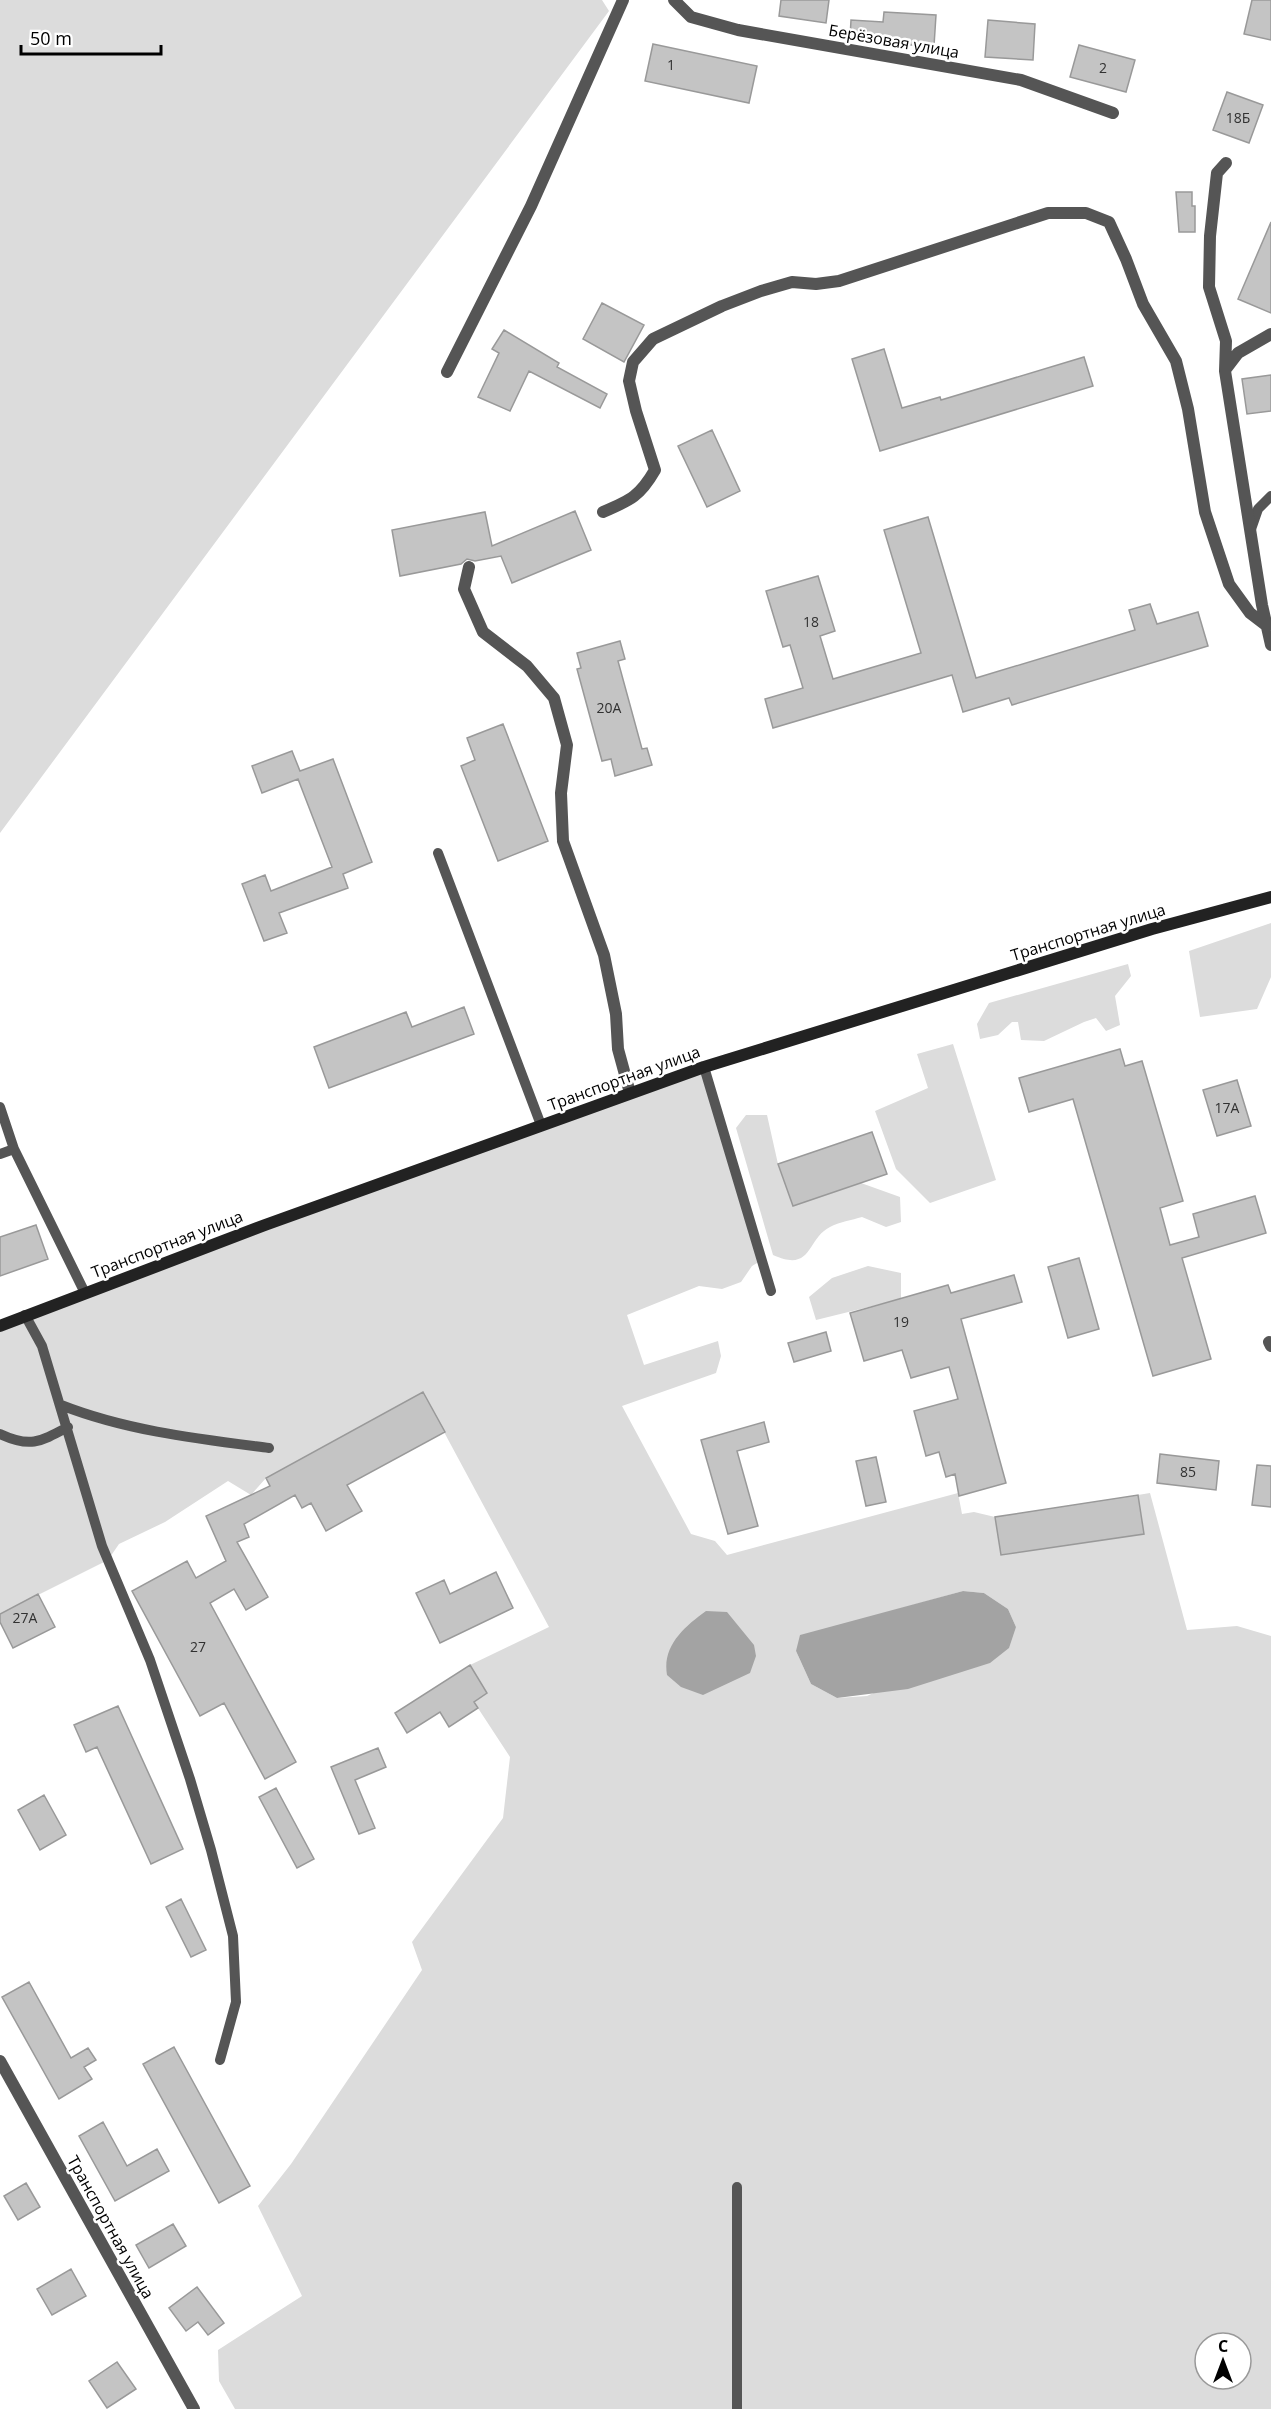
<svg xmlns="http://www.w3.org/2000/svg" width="1271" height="2409" font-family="'Open Sans',sans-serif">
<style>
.green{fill:#dcdcdc;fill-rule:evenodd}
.water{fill:#a3a3a3}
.building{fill:#c4c4c4;stroke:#999;stroke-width:1.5}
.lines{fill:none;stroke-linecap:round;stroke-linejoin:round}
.service{stroke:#555;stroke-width:10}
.minor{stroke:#555;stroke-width:12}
.secondary{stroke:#222;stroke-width:12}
.labels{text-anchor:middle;stroke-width:5;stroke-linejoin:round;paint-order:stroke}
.number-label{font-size:14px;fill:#313131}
.street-label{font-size:16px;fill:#000;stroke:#fff}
</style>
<rect width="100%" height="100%" fill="#fff"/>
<path class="green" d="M0,0h602l7,11 -609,822z
M1271,923v54l-14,32 -57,8 -11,-66z
M1128,964l3,12 -16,20 5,29 -14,6 -10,-13 -12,4 -40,19 -23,-1 -3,-18h-6l-14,13 -18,4 -3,-15 12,-21z
M953,1044l43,136 -66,23 -34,-34 -21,-58 53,-23 -11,-34z
M704,1067l58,193 -10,6 -11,16 -19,7 -23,-3 -72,29 17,50 74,-24 3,15 -5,17 -94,33 69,128 24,7 12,14 231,-62 4,21 12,-2 21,5 6,38 143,-21 -6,-39 12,-2 37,137 50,-4 34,10v773h-1036l-16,-28 -1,-31 84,-54 -44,-90 33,-42 131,-194 -10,-28 91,-124 7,-61 -36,-55 13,-9 -17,-28 79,-38 -126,-234 -157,85 -15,17 -23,-14 -63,41 -46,22 -11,16 -108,54v-288zM963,1591l21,2 24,16 8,18 -149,69 -30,2 -26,-14 -15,-33 56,-29zM1205,2343h36v36h-36z
M746,1115h21l11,49 15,42 68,-23 39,14 1,25 -15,5 -24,-10c-10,3 -23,5 -32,10 -24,12 -17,46 -57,28l-37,-127z
M868,1266l33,7v26l-85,21 -7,-23 23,-19z"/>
<path class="water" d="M963,1591l21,2 24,16 8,18 -7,21 -19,15 -82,26 -71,9 -26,-14 -15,-33 4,-16z
M706,1611l21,1 27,33 2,11 -6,17 -47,22 -22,-8 -14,-12c-5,-29 17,-48 39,-64z"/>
<path class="building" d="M781,0h48l-3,23 -47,-7z
M1252,0h19v40l-27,-6z
M884,12l52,3 -2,31 -44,-2v-3l-40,-3 1,-18 32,2z
M988,20l47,4 -2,36 -48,-3z
M653,44l104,22 -8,37 -104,-22z
M1079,45l56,15 -9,32 -56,-15z
M1227,92l36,13 -14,38 -36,-13z
M1176,192h16v14h3v26h-16z
M1271,222v91l-33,-14z
M602,303l42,22 -20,37 -41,-23z
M504,330l55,33 -2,4 50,27 -7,14 -71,-37 -19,40 -32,-14 21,-44 -7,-4z
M884,349l18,59 38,-11 1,3 143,-43 9,29 -213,65 -28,-92z
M1271,375v36l-24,3 -5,-35z
M712,430l28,61 -33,16 -29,-61z
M575,511l16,39 -79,33 -11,-27 -26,5 -8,-2 -6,5 -61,12 -8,-46 93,-18 7,34z
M928,517l48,161 159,-48 -6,-20 21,-6 7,20 41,-12 10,34 -196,59 -3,-7 -46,14 -11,-37 -179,53 -8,-29 38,-11 -13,-43 -7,2 -17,-56 52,-15 17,55 -15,5 13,43 88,-26 -37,-123z
M620,641l5,18 -7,2 24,88 5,-1 5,17 -37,11 -4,-17 -9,2 -25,-92 4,-1 -4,-15z
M503,724l45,117 -50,20 -37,-95 14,-6 -8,-22z
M292,751l8,20 33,-12 39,103 -29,12 5,14 -69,25 8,20 -23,8 -22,-57 23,-9 6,16 61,-24 -34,-88 -36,14 -10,-27z
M464,1007l10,27 -145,54 -15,-41 92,-35 6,15z
M1120,1049l5,17 17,-5 41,140 -23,7 10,37 29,-8 -6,-23 62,-18 11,37 -84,25 29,101 -58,17 -80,-277 -44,13 -10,-34z
M1237,1080l14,46 -34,10 -14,-46z
M872,1132l15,42 -94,32 -15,-42z
M36,1225l12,34 -48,17v-39z
M1079,1258l20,71 -31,9 -20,-71z
M1014,1275l8,27 -61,17 45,164 -47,13 -4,-22 -9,3 -7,-25 -13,4 -12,-45 44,-12 -9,-32 -38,11 -9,-28 -38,11 -14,-48 98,-28 3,8z
M826,1332l5,19 -37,11 -6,-19z
M423,1392l22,40 -98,53 15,26 -36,20 -15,-28 -9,5 -7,-13 -51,29 5,13 -12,5 31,55 -22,13 -12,-21 -24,14 86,159 -31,17 -41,-76 -24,13 -68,-125 55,-30 9,17 30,-17 -20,-45 64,-30 -4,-8z
M764,1422l5,20 -32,9 21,75 -30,8 -27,-94z
M1160,1454l59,7 -3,29 -59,-7z
M876,1457l10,45 -20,4 -10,-45z
M1257,1465l14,1v41l-19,-2z
M1138,1495l6,39 -143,21 -6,-38z
M496,1572l17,36 -73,35 -24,-50 28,-13 6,14z
M38,1594l17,33 -42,21 -13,-26v-8z
M470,1665l17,28 -13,9 4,6 -29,19 -9,-15 -33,21 -12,-20z
M118,1706l65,143 -32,15 -54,-117 -11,5 -12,-27z
M378,1748l8,19 -31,13 20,48 -16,6 -28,-67z
M276,1788l38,71 -17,9 -38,-71z
M44,1795l22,40 -26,15 -22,-40z
M181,1899l25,51 -15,7 -25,-50z
M29,1982l42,76 17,-10 8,12 -12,7 8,12 -33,20 -57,-102z
M174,2047l76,139 -31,17 -76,-139z
M103,2122l24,44 30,-17 12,22 -54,30 -36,-65z
M26,2183l14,24 -22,13 -14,-24z
M173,2224l13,22 -37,22 -13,-23z
M71,2269l15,27 -34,19 -15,-26z
M197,2287l27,36 -16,12 -10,-13 -12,9 -17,-23z
M117,2362l19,27 -29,19 -18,-27z"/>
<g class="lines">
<path class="service" d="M1250,532l8,-23 13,-13
M438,853l103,272
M704,1067l67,224
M0,1107l14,42 -14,5
M14,1149l71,144
M25,1315l17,31 60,200 48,114 40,119 21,71 22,86 3,66 -16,58
M61,1405c66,26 138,34 208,43
M0,1434c30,14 40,8 68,-7
M737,2409v-222"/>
<path class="minor" d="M674,0l17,17 47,13 283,50 92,33
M1226,163l-9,10 -7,63 -1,51 17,54 -1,30 37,234 9,40
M1225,370l13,-17 33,-19
M447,372l84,-166 92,-206
M603,512c28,-12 37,-16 52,-42l-19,-59 -7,-30 4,-19 20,-23 69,-33 39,-15 31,-9 24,2 23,-3 209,-68h38l23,9 17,37 17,45 33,57 12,48 17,103 24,72 21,29 17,13
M469,567l-5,22 19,43 44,34 27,32 13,47 -6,48 2,48 41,114 12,59 2,35 12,44
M1269,1342l2,4
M0,2061l194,348"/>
<path class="secondary" d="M0,1326l265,-101 439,-158 448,-138 119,-32"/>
</g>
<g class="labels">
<g class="number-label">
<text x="671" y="70">1</text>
<text x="1103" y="73">2</text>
<text x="1238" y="123">18Б</text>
<text x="811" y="627">18</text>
<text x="609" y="713">20А</text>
<text x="1227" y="1113">17А</text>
<text x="901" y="1327">19</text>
<text x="1188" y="1477">85</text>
<text x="25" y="1623">27А</text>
<text x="198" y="1652">27</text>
</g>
<g class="street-label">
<text transform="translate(894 41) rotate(10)" y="6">Берёзовая улица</text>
<text transform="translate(1088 932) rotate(-17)" y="6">Транспортная улица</text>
<text transform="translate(624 1078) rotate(-20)" y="6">Транспортная улица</text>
<text transform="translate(167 1244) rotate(-21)" y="6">Транспортная улица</text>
<text transform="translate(111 2227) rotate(61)" y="6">Транспортная улица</text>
</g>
</g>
<g transform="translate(1223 2361)"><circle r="28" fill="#ffffff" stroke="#999999" stroke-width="1.5"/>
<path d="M0-4.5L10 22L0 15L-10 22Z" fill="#000000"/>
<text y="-9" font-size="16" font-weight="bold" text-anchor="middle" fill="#000000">С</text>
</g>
<path d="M21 45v9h140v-9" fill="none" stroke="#000000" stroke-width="3"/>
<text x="30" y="45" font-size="18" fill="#000000" stroke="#ffffff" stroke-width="4.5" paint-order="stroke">50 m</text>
</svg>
